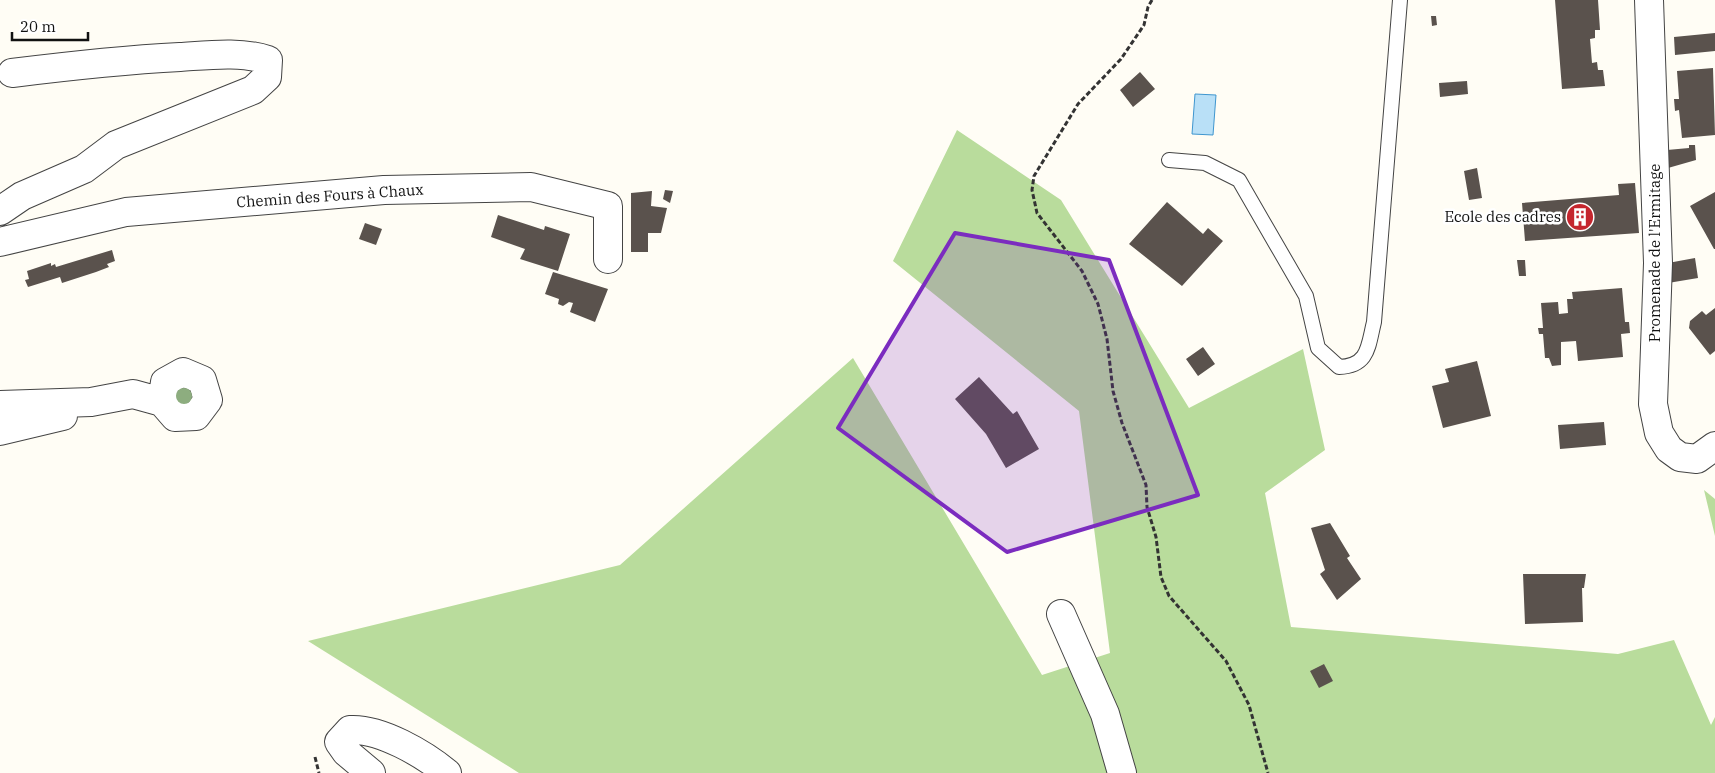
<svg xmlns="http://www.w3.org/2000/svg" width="1715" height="773" font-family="'IBM Plex Serif',serif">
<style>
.forest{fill:#b9dc9c}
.water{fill:#b9e0f7;stroke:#3f96cf}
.building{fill:#5a524d}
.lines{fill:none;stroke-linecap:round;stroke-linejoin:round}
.lane-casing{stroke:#444;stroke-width:16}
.street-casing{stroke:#444;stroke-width:30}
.path{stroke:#333;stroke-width:3;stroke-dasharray:5 2.5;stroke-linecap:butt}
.lane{stroke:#fff;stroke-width:14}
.street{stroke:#fff;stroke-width:28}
.tree{fill:#8dad7f}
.marked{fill:#7b2cbf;fill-opacity:0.2;stroke:#7b2cbf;stroke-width:4;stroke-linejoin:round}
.labels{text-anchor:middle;stroke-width:5;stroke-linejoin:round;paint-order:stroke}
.street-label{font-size:15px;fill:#111;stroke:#fff}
.poi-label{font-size:15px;fill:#111;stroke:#fff;text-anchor:end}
</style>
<rect width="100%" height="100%" fill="#fffdf5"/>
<path class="forest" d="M957,130l104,70 128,208 114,-59 22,101 -60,43 26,134 327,27 56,-14 37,85 4,-8v56h-1196l-211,-132 312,-76 233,-207 189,317 68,-22 -31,-242 -186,-150z
M1704,490l11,9v37z"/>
<path class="water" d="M1195,94l21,1 -3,40 -21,-1z"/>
<path class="building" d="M1555,0h43l2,30h-5v8l-5,1 2,24 5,-1 1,8h5l2,16 -43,3z
M1431,16h5l1,9 -5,1z
M1715,33v18l-40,4 -1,-18z
M1713,68l2,67 -33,3 -3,-28 -4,1 -1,-12h5l-2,-28z
M1140,72l15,17 -22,18 -13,-17z
M1467,81l1,13 -28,3 -1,-14z
M1689,145h6l1,15 -28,8 -1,-18 22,-2z
M1477,168l5,30 -13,2 -5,-29z
M1635,183l4,50 -114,8 -3,-38 97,-8 -1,-11z
M665,190l8,1 -3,12 -7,-4z
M652,191l-1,15 16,2 -6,25h-13v19h-17v-59z
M1715,192v57h-1l-24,-43z
M1167,202l36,32 5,-6 15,13 -41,45 -53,-42z
M498,215l46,15 1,-4 25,8 -12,37 -38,-12 5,-10 -34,-12z
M365,223l17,6 -6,16 -17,-6z
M112,250l3,11 -8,3 2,3 -13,5 -34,11 -2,-6 -32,10 -3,-7 4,-1 -2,-8 24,-8v3l4,-2 1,3z
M1695,258l3,20 -30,5v-20z
M1517,260h8l1,16h-7z
M553,272l55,17 -13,33 -25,-10 3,-9 -4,-1 -6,4 -5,-2 1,-5 -14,-5z
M1622,288l3,34h4l1,11 -9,1 2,23 -45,4 -2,-20 -15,1v23l-9,1 -3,-8h-4l-2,-24h-4l-1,-6h5l-2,-25 17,-1 1,12 9,-1 -1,-14h6l-1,-7z
M1715,308v43l-5,4 -21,-27 1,-7 12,-10 4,4z
M1203,347l12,17 -17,12 -12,-17z
M1477,361l14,55 -48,12 -11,-42 17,-4 -4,-13z
M979,377l34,37 4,-3 22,38 -33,19 -20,-34 -31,-35z
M1604,422l2,23 -46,4 -2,-24z
M1330,523l20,33 -3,2 14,21 -24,21 -17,-26 5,-4 -14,-42z
M1523,574h63l-2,14h-2l1,34 -58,2z
M1324,664l9,17 -14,7 -9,-17z"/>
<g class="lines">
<defs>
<path id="lane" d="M1169,160l36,3 34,17 67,116 12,52 21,19c30,-1 29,-21 35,-45l26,-322"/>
<path id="street" d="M1649,0l9,263 -5,141 6,29 10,16 11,8 17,2 18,-13
M0,211l22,-15 62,-27 32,-24 137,-55 14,-13 1,-17c-28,-9 -58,-5 -88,-3 -57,3 -112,9 -168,16
M0,242l126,-30 258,-22 147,-3 77,19v53
M0,405l91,-3 42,-8 29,8 13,15 21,-1 12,-16 -6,-20 -19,-8 -18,10 -3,20
M0,431l63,-15
M1061,614l44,100 17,59
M371,773l-25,-21 -7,-10 11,-12c30,-2 74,24 97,43"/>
</defs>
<use href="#lane" class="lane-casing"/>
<use href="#street" class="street-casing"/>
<path class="path" d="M1152,0l-4,7 -4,18 -23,34 -43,45 -44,72 -2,14 5,23 45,58 16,33 9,35 6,52 9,32 24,62 1,22 9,30 5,40 8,19 57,65 23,44 19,68
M315,757l4,16"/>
<use href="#lane" class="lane"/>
<use href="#street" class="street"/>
</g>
<circle class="tree" cx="184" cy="396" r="8"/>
<path class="marked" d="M955,233l154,27 89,235 -191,57 -169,-124z"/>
<defs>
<symbol id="building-disc" viewBox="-11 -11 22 22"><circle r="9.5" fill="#c4262e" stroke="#fff"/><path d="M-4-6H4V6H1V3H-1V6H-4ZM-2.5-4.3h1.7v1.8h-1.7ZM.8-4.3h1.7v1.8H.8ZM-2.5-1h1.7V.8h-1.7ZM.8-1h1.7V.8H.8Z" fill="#fff"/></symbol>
</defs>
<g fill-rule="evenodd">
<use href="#building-disc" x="1564" y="201" width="32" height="32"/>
</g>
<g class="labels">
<g class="street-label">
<text transform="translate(330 196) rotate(-4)" y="5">Chemin des Fours à Chaux</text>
<text transform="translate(1655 253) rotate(-90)" y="5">Promenade de l'Ermitage</text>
</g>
<g class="poi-label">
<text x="1561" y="222">Ecole des cadres</text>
</g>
</g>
<path d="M12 32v8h76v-8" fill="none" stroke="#111111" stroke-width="2.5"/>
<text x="20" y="32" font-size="15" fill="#111111" stroke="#ffffff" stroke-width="4" paint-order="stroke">20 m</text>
</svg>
